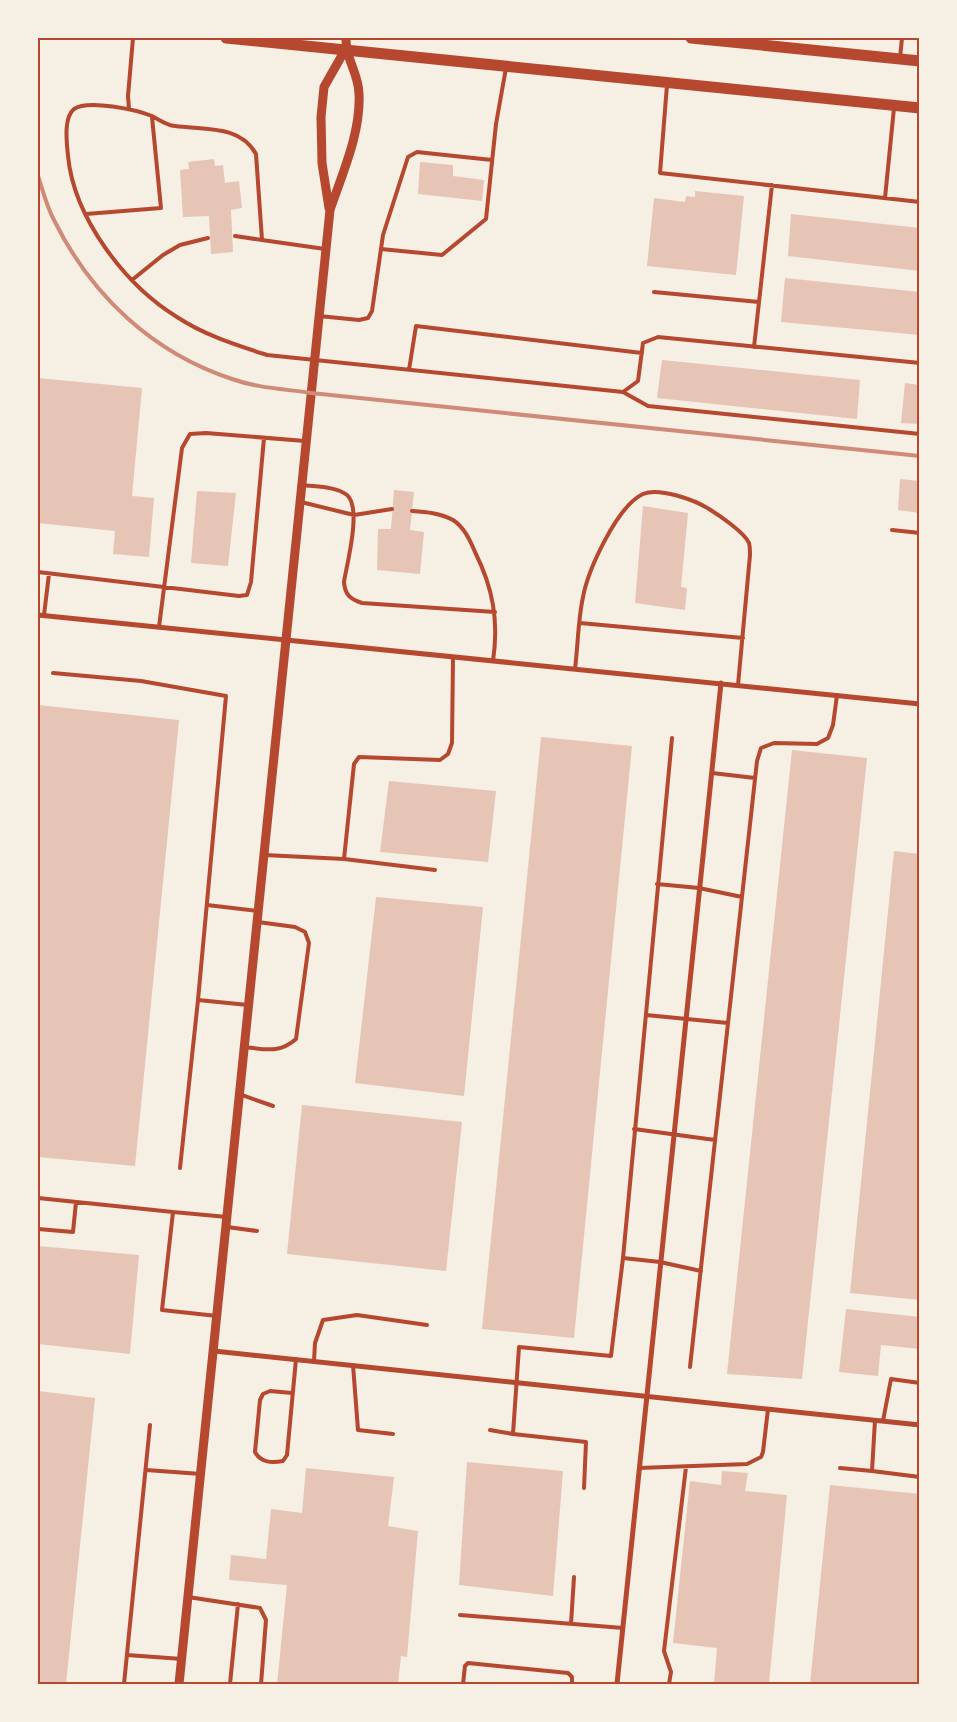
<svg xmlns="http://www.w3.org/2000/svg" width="957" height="1722" font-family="'Playfair Display',serif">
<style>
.building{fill:#e6c5b7}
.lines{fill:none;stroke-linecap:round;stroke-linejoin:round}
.service{stroke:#b5482f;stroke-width:4}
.minor{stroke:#b5482f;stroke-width:5}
.tertiary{stroke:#b5482f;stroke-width:9}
.primary{stroke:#b5482f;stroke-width:11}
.rail{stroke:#cf8b77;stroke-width:4}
.neatline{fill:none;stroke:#b5482f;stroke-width:2}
</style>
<rect width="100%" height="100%" fill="#f6efe4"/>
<path class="building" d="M214,159l1,7 8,-1 2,18 14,-2 3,27 -11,2 2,42 -22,2 -2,-38 -26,1 -3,-47 9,-1 -1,-7z
M420,162l33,3v11l31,4 -2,21 -64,-7z
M695,191l49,5 -8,79 -89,-9 7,-68 31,4 1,-6 9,1z
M791,214l129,14v43l-132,-15z
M785,278l135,14v43l-139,-13z
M662,360l198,20 -3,39 -200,-21z
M38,378l104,10 -10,108 22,2 -5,59 -36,-3 2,-23 -77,-8z
M905,383l15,2v39l-19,-1z
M900,479l20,2v32l-22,-3z
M394,490l20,2 -4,38 14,2 -4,42 -43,-4 1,-41h13z
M197,491l39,2 -8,73 -37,-3z
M643,506l45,7 -7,74 6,1 -2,22 -50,-7z
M38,705l141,15 -44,446 -97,-9z
M541,737l91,9 -58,592 -92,-9z
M792,750l75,8 -65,621 -75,-5z
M389,781l107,10 -8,71 -108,-10z
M894,851l26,3v446l-70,-7z
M376,897l107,10 -19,189 -109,-13z
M302,1105l160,17 -16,149 -159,-17z
M38,1246l101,9 -9,99 -92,-10z
M846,1309l74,8v32l-39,-4 -3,31 -39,-4z
M38,1391l57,7 -29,286h-28z
M467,1462l96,9 -10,125 -94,-11z
M306,1468l88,9 -6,49 30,5 -11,126 -6,-1 -3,28h-121l10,-99 -58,-5 2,-25 35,4 5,-50 31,4z
M722,1471l26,2 -3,18 42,4 -18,189h-55l3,-36 -44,-5 17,-162 31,4z
M830,1485l90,9v190h-110z"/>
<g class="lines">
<path class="service" d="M900,58l2,-20
M667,85l-7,88 260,29
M129,109l-1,-13 5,-58
M885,198l9,-90
M86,214l75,-6 -9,-91
M235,236l27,4
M325,249l-63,-9 -6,-86c-16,-29 -50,-24 -81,-28 -9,-1 -15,-6 -23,-10 -15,-6 -64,-17 -78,-7 -11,9 -7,35 -6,47 6,62 57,129 109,161 27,18 59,28 90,38l356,37 15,-11 5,-38 15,-6 262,26
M381,249l61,6 44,-36 10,-95 10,-56
M132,280l31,-25 17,-10 28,-7
M654,292l105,10
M319,316l40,4 9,-2 4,-7 11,-76 25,-78 9,-5 75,8
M754,347l18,-162
M409,370l7,-44 226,27
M623,392l25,14 272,28
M302,485c14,2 33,1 45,10 15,13 0,68 -3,87 1,13 6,17 18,21l133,9
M301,502l53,13 38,-6
M412,511c14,1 28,2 41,9 11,7 17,20 22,32 18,36 24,69 18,109
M892,530l28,3
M38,572l201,24 8,-1 4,-13 13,-144
M44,615l5,-41
M580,623l163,15
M159,627l23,-179 8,-14 16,-1 99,8
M575,669c3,-24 3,-49 8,-72 5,-27 34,-91 60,-103 16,-7 52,6 66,15 10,6 36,24 40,34 1,4 1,8 1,12l-12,130
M53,673l88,8 85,15 -28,304 50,5
M712,773l43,5
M265,855l79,4 91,11
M344,859l10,-95 5,-7 81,3 8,-6 4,-11 1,-86
M657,884l42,4 43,9
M207,905l51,6
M646,1015l82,8
M244,1047c21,2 35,7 52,-8l13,-96 -4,-11 -10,-5 -37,-5
M239,1094l34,12
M634,1129l81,11
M180,1168l18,-168
M38,1198l135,14
M227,1227l30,4
M38,1229l35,3 3,-30
M623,1258l37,4 41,9
M217,1316l-55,-6 11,-98 54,5
M314,1361l1,-18 8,-23 34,-5 70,10
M353,1365l5,65 35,4
M690,1367l67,-606 4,-13 13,-5 43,1 11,-6 5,-13 4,-30
M292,1393l-22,-2 -7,3 -3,6 -5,52c6,11 17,11 28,9l4,-6 9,-96
M875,1420l-3,51 48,6
M883,1421l8,-42 29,4
M490,1430l23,4
M639,1468l108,-4 14,-7 2,-5 5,-43
M840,1468l32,3
M146,1470l55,4
M584,1488l2,-46 -73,-8 6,-87 92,9 12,-98 49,-520
M188,1597l72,11 6,12 -5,64
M460,1615l163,13
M571,1624l3,-47
M127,1655l55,4
M124,1684l26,-259
M230,1684l8,-80
M463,1684l2,-18 3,-3 100,10 4,4v7
M669,1684l2,-12 -7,-21 22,-184"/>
<path class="minor" d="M38,615l882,89
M214,1351l706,74
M617,1684l104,-1001"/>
<path class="tertiary" d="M329,208l-7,-45 -1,-46 3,-30 21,-37
M179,1684l151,-1474c12,-36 31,-77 29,-116 0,-20 -14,-36 -13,-56"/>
<path class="primary" d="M226,38l694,70
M691,38l229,23"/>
<path class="rail" d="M38,176c5,15 9,32 17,46 37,74 98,131 177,157 25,9 53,10 79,14l609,63"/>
</g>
<rect width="957" height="1722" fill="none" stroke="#f6efe4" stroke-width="78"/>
<rect x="39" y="39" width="879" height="1644" class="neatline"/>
</svg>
